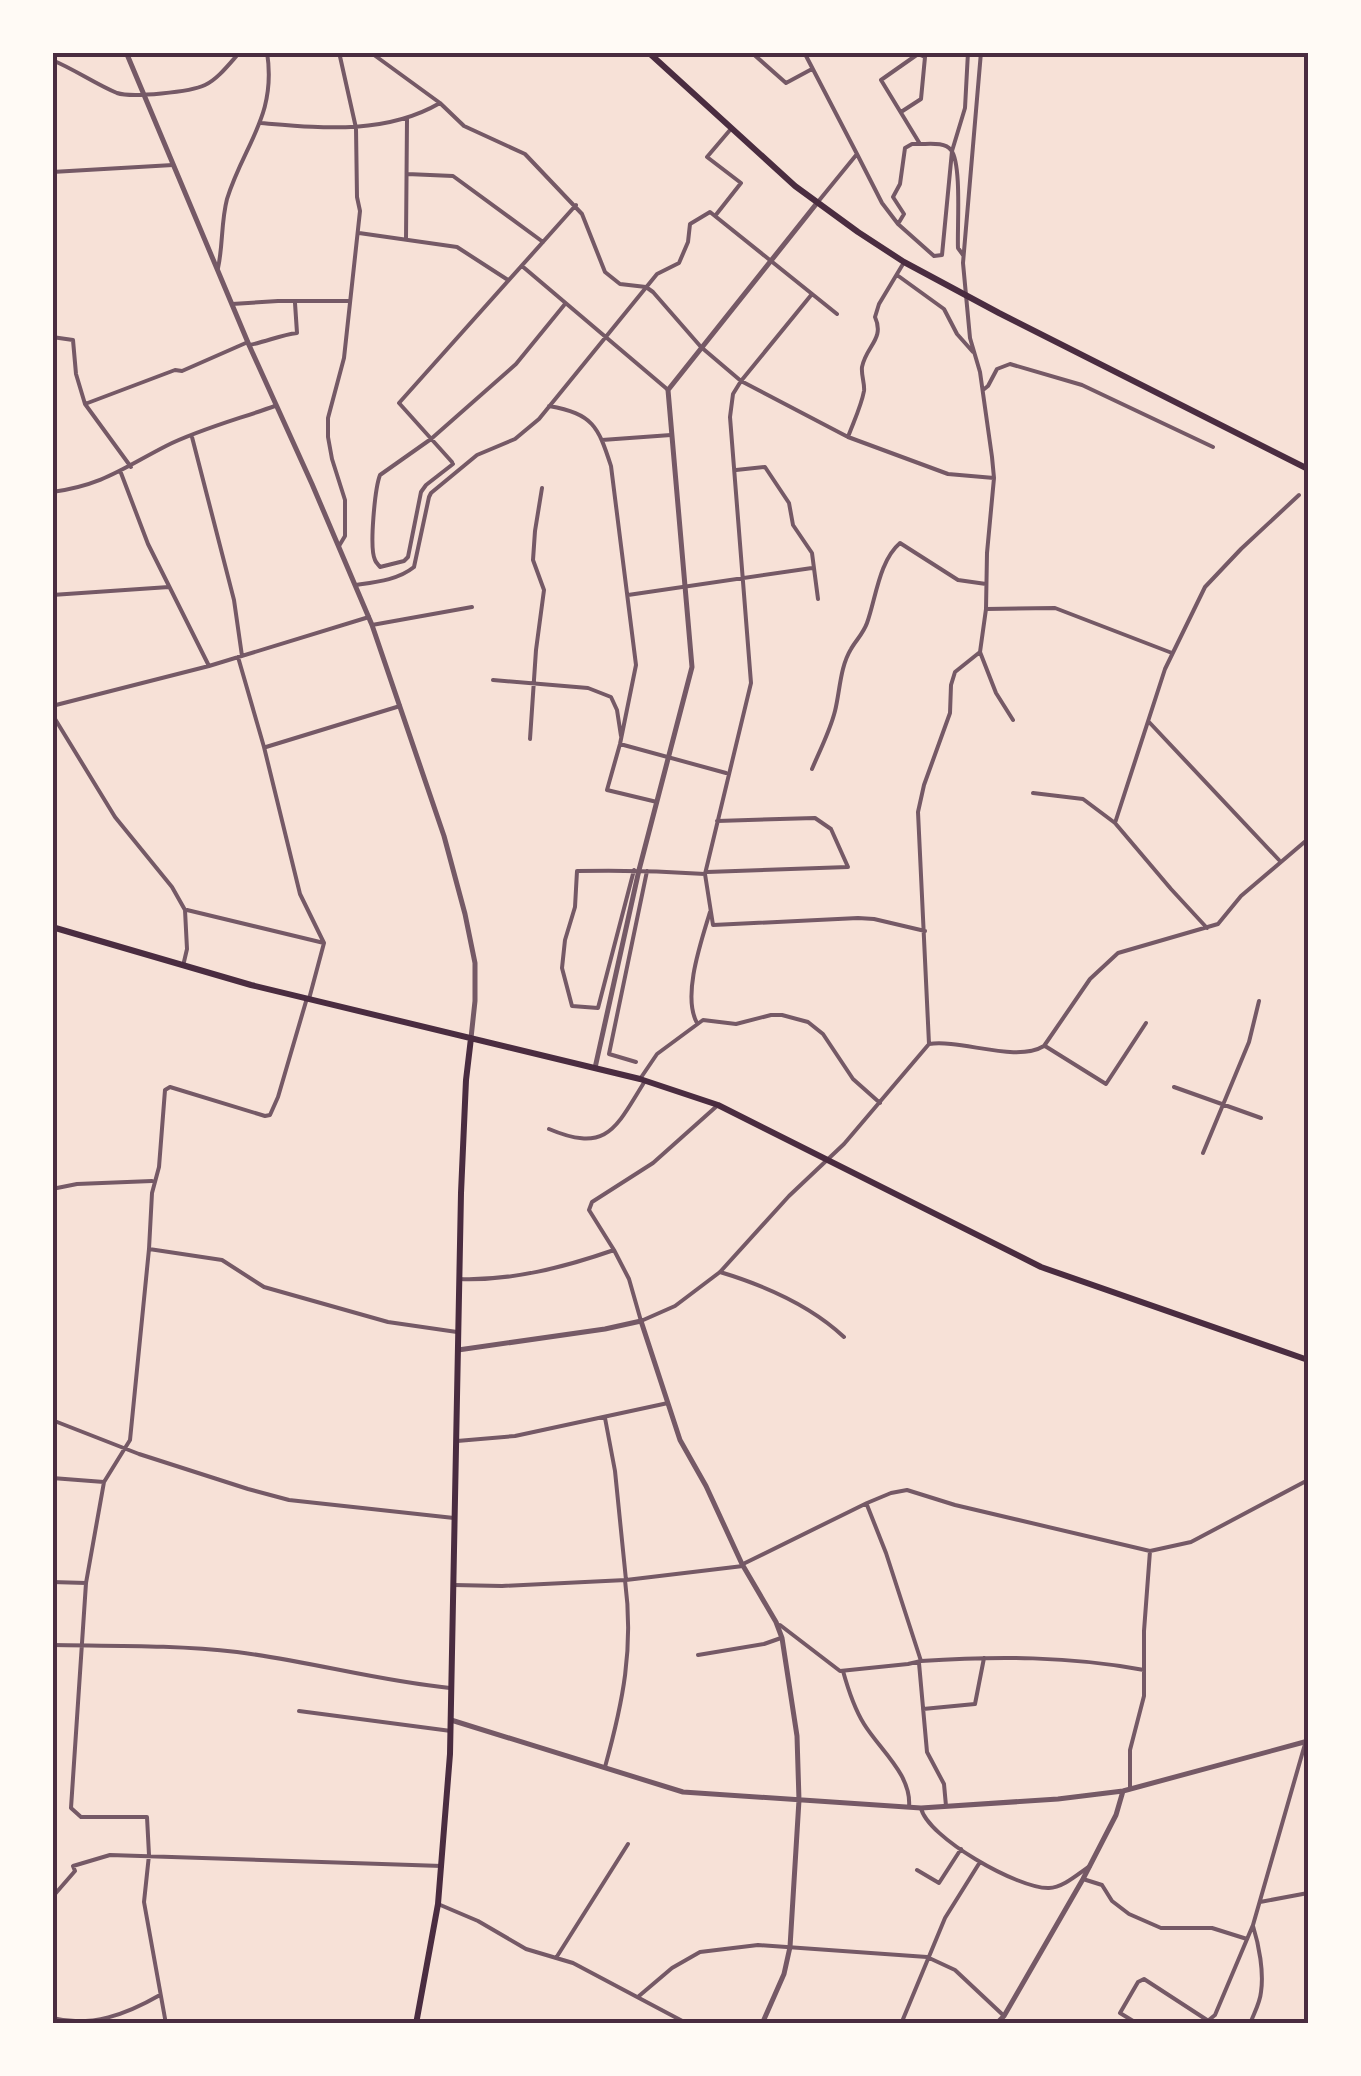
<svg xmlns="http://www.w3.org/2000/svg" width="1361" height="2076" font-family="'Alegreya Sans',sans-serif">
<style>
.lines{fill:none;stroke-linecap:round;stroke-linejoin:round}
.minor{stroke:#755966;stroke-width:4}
.tertiary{stroke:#755966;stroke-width:5}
.primary{stroke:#4a2c40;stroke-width:6}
.neatline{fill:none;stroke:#4a2c40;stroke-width:4}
</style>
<rect width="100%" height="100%" fill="#f7e1d7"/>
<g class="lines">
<path class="minor" d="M370,52l70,51 24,23 61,28 57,60 23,58 15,12 26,3 7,5 48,55 40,34 107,56 100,37 46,4
M751,52l35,31 26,-14
M804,52l53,102 -40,49
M52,60c22,9 45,25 65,33 15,5 74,-1 88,-8 13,-6 25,-22 35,-33
M901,112l20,-13 4,-42 -7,-3 -37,26 39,64c10,0 25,-2 31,6 11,14 6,78 7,98l5,7
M261,123c60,5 124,12 179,-20
M857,154l25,49 16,21 6,-10 -11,-17 7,-13 5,-36 7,-4h8
M52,172l121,-7
M407,174l46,2 90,66
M715,216l26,-33 -34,-26 23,-27
M898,224l36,32 8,-1 10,-104 13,-43 3,-56
M359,233l98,14 51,33
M406,239l1,-120
M522,266l145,123
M218,268c5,-22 3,-46 9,-69 17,-55 50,-83 40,-147
M897,275l47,34 13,25 16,18
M812,294l-71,87 -8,13 -3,23 21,266 -46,191 8,51 145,-7 16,1 51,12
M232,304l46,-3h72
M52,337l21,3 3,34 9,30 46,63
M249,345c17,-3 31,-10 48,-12l-2,-30
M983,390l5,-4 9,-17 13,-5 72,21 131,62
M85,404l90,-34 7,1 66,-29
M549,406c44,8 49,20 62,60l25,199 -16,79 -13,46 50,12
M192,437l42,163 8,56
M848,437c5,-14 13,-30 16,-46 1,-7 -3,-16 -2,-24 4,-21 23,-28 13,-50l4,-13 24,-40
M602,440l69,-5
M452,462l-53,-59 177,-198
M453,464l-27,21 -5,7 -13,65 -4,4 -24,6c-2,-3 -4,-4 -5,-7 -6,-12 0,-72 5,-85l51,-36 85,-75 49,-60
M736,470l29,-3 24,36 4,22 19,28 6,46
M121,473l27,71 61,122
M52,492c51,-7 71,-24 114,-46 34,-17 73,-27 109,-40
M339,546l6,-10v-36l-13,-41 -4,-22v-19l16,-60 16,-147 -3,-14 -1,-69 -17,-76
M355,585c21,-3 43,-5 59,-18l15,-70 2,-4 46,-38 38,-16 24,-20 118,-145 22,-11 9,-21 2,-18 20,-12 127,102
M52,595l117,-8
M628,595l184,-27
M986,609l69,-1 117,45
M372,625l100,-18
M980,652l16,41 17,27
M238,657l26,90 36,147 24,49 -15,56
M493,680l95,8 23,9 6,13 4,26
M52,706l157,-40 160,-49
M52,714l63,103 57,70 13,23 2,39 -4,17
M1149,722l130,138
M530,739l6,-89 8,-60 -11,-30 2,-29 7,-43
M620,744l106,29
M266,747l134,-41
M812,769c8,-19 18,-38 23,-58 5,-20 5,-44 16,-62 5,-9 12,-15 16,-26 9,-25 12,-62 33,-80l58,37 28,4
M1033,793l50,6 32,24 56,66 36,39
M1115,823l50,-154 40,-82 36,-38 58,-54
M634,870l-36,138 -26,-2 -10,-38 3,-28 10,-33 2,-36c43,-1 85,0 128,3
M707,872l141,-5 -17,-38 -16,-11 -98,3
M187,910l137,33
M697,1023c-15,-27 4,-81 13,-111
M929,1044c32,-5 87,19 115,2l46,-67 28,-26 100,-29 23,-28 67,-57
M1045,1046l61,38 40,-61
M636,1062l-27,-8 38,-183
M640,1079l17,-25 46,-34 33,4 35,-9h11l26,7 15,12 30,45 27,24
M1174,1087l87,31
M718,1105l-65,58 -61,39 -3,8 25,40 15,29 12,42 34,-15 45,-34 69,-76 55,-52 85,-100 -11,-232 6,-27 26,-72 1,-28 4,-13 25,-20 6,-43 1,-56 7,-75 -2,-21 -12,-85 -10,-34 -7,-75 18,-211
M549,1129c59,25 67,-2 96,-48
M1203,1153l46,-111 10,-41
M52,1189l25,-5 75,-3
M149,1249l73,11 42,27 124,35 69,10
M720,1272c43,13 91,34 124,65
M459,1279c53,2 106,-12 155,-29
M605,1418l10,53 11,109
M52,1420l87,34 109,35 41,11 165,18
M457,1441l58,-5 153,-33
M52,1478l52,4
M867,1505l19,48 35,108
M743,1564l124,-61 24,-10 16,-3 48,15 195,46 41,-9 117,-62
M52,1582l34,1
M454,1585l48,1 124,-6 117,-14
M780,1625l60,46 68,-7 13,-3c75,-5 149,-5 223,9
M52,1645c62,1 124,0 185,7 72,9 141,29 213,36
M698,1655l66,-11 17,-6
M919,1663l8,89 17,32 2,22
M843,1671c5,18 11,37 21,53 16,26 48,51 45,83
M923,1709l52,-5 9,-46
M299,1711l152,20
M605,1767c18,-65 29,-119 20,-187
M1130,1789v-39l14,-54v-65l6,-80
M921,1808c6,29 97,81 128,80 14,0 30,-15 41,-22
M917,1870l22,13 22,-34
M1083,1879l19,6 10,16 17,13 32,14h51l35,11
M52,1894h3l20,-23 -2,-5 37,-11 332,11
M1260,1902l48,-9
M438,1904l40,17 48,28 47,14 115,61
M556,1958l72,-114
M639,1996l33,-28 28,-16 58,-7 169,12 28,13 48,45
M52,2018c39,10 75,-4 108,-23
M166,2024l-22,-122 5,-47 -2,-38h-66l-10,-9 15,-225 18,-101 26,-42 19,-191 3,-56 7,-26 6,-77 5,-3 95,29 5,-1 8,-18 29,-99
M901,2024l44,-106 35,-56
M1138,2024l-18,-11 18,-31 6,-3 63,41
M1204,2024l11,-9 38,-90 52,-181
M1250,2024c4,-11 10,-21 11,-32 3,-20 -2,-47 -8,-66"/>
<path class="tertiary" d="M126,52l123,293 63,139 60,141 72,211 21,78 10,49v38l-4,37
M595,1068l44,-198 53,-203 -24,-277 149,-187
M458,1350l147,-21 36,-8 39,119 26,46 36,78 34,58 6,16 15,98 2,64 -9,147 -6,27 -22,50
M451,1720l232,72 238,16 137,-9 65,-8 185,-50
M996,2024l8,-8 79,-137 33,-64 7,-24"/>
<path class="primary" d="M648,52l147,134 63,46 46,30 95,51 309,156
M52,927l199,58 389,94 78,26 323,162 267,93
M416,2024l22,-120 12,-150 11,-561 5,-113 5,-42"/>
</g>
<rect width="1361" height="2076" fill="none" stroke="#fffaf5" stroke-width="110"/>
<rect x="55" y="55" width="1251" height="1966" class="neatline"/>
</svg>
